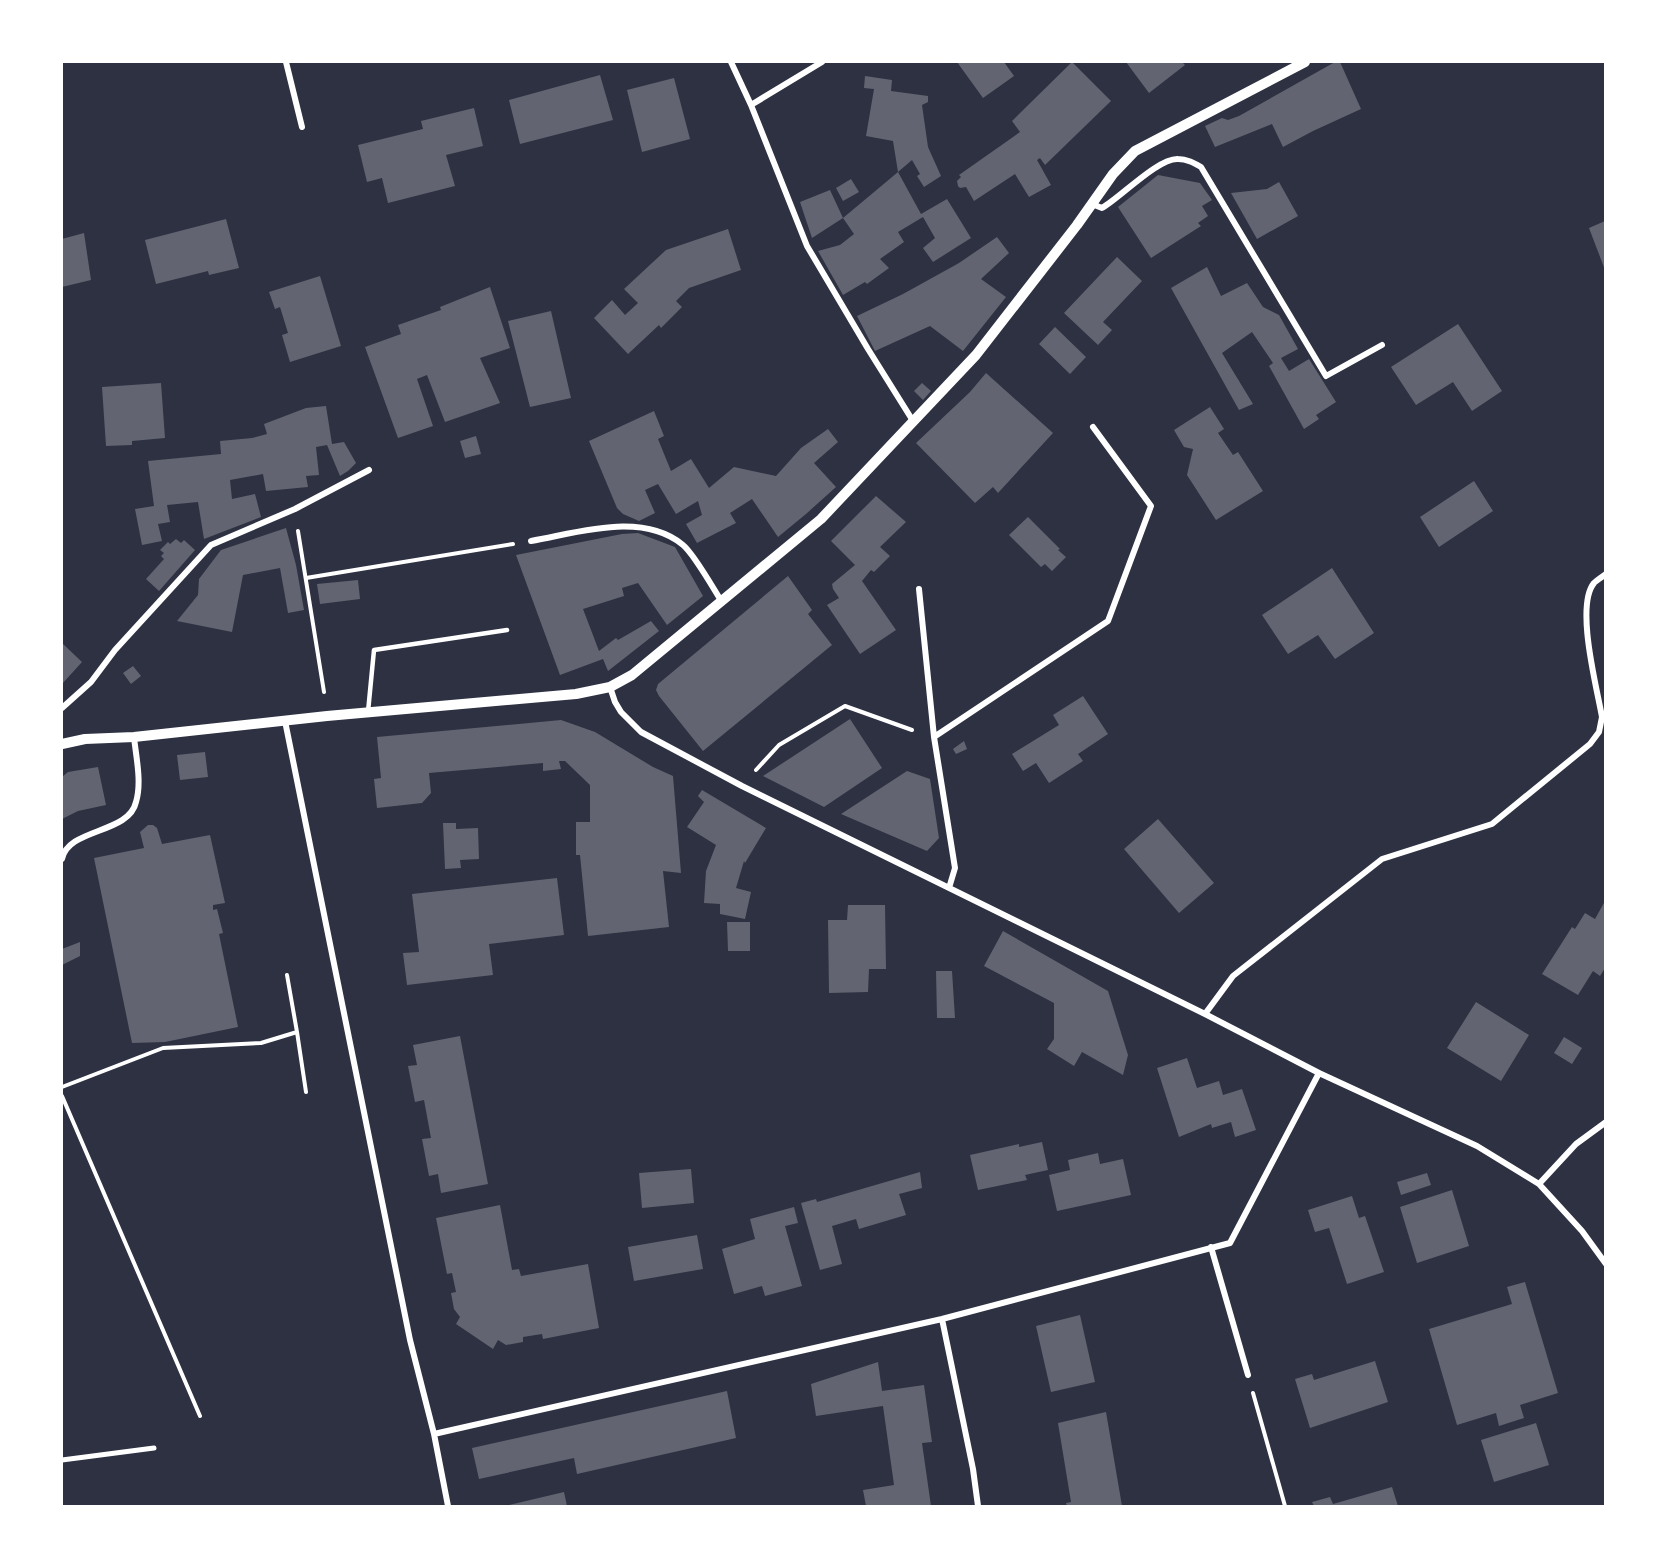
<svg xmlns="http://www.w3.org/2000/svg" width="1667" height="1568" font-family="'DejaVu Sans',sans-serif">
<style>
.building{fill:#626471}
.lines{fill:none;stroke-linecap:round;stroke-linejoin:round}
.path{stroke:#fff;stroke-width:4}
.service{stroke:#fff;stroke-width:4.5}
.pedestrian{stroke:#fff;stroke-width:5}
.minor{stroke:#fff;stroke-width:6}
.tertiary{stroke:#fff;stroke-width:10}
</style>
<rect width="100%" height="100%" fill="#2d3142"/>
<path class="building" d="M957,62h47l10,14 -31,22z
M1072,62l39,39 -66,64 -5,-7 -3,2 14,25 -22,12 -14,-23 -41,27 -8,-14 -6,1 -2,-2 -1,-5 4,-4 -2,-2 61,-43 -8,-11z
M1126,62h56l3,3 -36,28z
M1335,62h5l21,47 -48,22 -30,16 -11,-23 -57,23 -10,-21 17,-8 6,2 11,-4z
M600,75l13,45 -93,24 -11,-44z
M865,76l27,4 -1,11 37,5v6l-6,3 6,42 13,29 -17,11 -7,-11 3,-2 -8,-14 -14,12 -5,-31 -27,-5 8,-47 -10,-1z
M674,78l16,61 -48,13 -15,-62z
M474,108l9,38 -37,9 9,31 -67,17 -6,-25 -15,4 -9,-37 65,-16 -2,-8z
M898,172l23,42 26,-15 24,39 -38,24 -10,-14 12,-10 -12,-21 -25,15 6,10 -24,17 9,9 -22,16 -2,-2 -22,13 -25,-44 22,-6 14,-11 -11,-16 -31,20 -12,-36 30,-12 13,28z
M1158,175l42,8 12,17 -10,6 6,10 -10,7 3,3 -50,32 -33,-51z
M851,179l8,13 -16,9 -7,-13z
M1279,182l19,34 -41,23 -26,-46 36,-4z
M226,219l13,49 -30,7 -1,-4 -52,13 -11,-44z
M1605,221v49l-16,-42z
M728,229l13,41 -52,18 -13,13 6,6 -21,21 -2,-3 -31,29 -34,-36 18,-18 13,15 13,-12 -14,-14 42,-39z
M84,233l7,47 -29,7v-48z
M997,237l12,16 -28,26 25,18 -43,54 -33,-25 -55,25 -18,-35 46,-22 56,-31z
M1117,257l25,24 -39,41 9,8 -14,15 -34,-32z
M1207,267l14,29 26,-13 16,24 16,8 19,34 -17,9 8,13 20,-12 27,43 -20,13 3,4 -15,10 -35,-63 4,-3 -21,-31 -30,21 31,51 -14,6 -68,-122z
M320,276l21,70 -51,16 -8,-27 6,-2 -8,-26 -5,2 -6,-17z
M490,287l20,61 -30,10 20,45 -55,19 -18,-47 -10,4 16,47 -35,12 -33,-91 36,-13 -3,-9 43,-15 -1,-3z
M551,311l20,87 -41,9 -22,-86z
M1458,324l44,67 -30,20 -19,-29 -37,23 -25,-38z
M1055,327l31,30 -16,17 -31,-30z
M986,373l67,60 -55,60 -5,-6 -18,16 -59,-60 54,-51z
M161,383l4,55 -33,3v4l-26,1 -4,-59z
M922,383l9,8 -8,9 -9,-9z
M326,406l6,38 12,-2 12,21 -8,8 -8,5 -13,-31 -11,2 3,28 -13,1 2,11 -42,4 -3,-17 -33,6 2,19 23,-5 6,23 -57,22 -6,-37 -31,3 3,17 -12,2 4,17 -20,4 -7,-36 19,-3 -6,-45 73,-7 -1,-13 32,-3 15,-4 -3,-10 42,-16z
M1210,407l14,22 -6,4 15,22 5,-3 25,39 -47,29 -29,-45 6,-26 -9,-2 -10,-17z
M654,411l10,25 -6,3 13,32 20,-12 18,29 25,-21 42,9 25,-28 27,-19 10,13 -24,21 22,24 -30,27 -28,23 -26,-38 -22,14 6,10 -39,20 -11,-19 16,-9 -4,-14 -22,13 -18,-30 -13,6 10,23 -16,8 -16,-7 -6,-6 -28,-67z
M476,436l5,18 -16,4 -5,-17z
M1474,481l19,30 -54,36 -19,-30z
M876,496l30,26 -26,25 10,9 -16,16 -3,-2 -9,11 34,49 -36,24 -33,-49 12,-7 -6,-9 -1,-5 23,-19 -24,-24z
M1028,517l32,32 -2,1 8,7 -14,14 -7,-7 -4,3 -32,-32z
M286,528l10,37 8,45 -16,3 -8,-45 -37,7 -11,57 -55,-11 21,-26 1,-16 22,-29z
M638,533l37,14 28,49 -36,29 -29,-42 -16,5 2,8 -41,13 16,42 17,-13 2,2 33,-19 8,10 -51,40 -5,-12 -43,16 -44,-120 106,-21z
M176,539l5,4 3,-3 11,10 -36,41 -13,-12 18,-20 -3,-3 3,-3 -4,-3 8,-8 2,2z
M1332,568l42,65 -39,26 -17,-24 -30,19 -26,-39z
M788,576l24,34 -4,4 24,31 -129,106 -44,-55 -3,-6 2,-6z
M358,580l2,19 -40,5 -3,-20z
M62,643l20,19 -20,22z
M133,666l8,10 -10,8 -8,-11z
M1083,696l25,38 -30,20 5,7 -34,22 -13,-20 -13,8 -11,-17 47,-29 -6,-10z
M850,719l32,49 -58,39 -61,-31z
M561,720l34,12 58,35 20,9 8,97 -18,-2 6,56 -81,9 -8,-81h-4v-33h14v-37l-25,-24h-6l2,8 -18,2v-8l-114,10 2,20 -9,10 -45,5 -3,-29 7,-1 -4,-41z
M964,741l3,8 -11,5 -3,-5z
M205,752l3,25 -28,3 -3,-25z
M98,767l8,38 -28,6 -16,8v-42l6,-5z
M907,771l23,8 9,59 -12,13 -86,-37z
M702,790l64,38 -21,35 -1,-2 -8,27 15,4 -6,27 -25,-5v-10l-16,-1 2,-32 10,-26 -29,-18 17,-25 -6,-6z
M1158,819l56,64 -35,30 -55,-64z
M443,823h13v6l22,-1 1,31 -19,1 1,8 -16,1z
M148,825h5l4,3 5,16 48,-9 15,68 -12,2v5l4,-1 6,24 -4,1 19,93 -73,15 -33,1 -38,-185 50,-10 -4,-16z
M557,878l7,57 -75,9 4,31 -86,10 -4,-32 16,-1 -7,-58z
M1605,901v67l-5,8 -7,-5 -15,24 -36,-21 30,-47 3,2 10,-16 10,6z
M848,905h37l1,64h-17l-1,23 -39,1 -1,-73h19z
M727,922h23v29h-22z
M1003,931l105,60 20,64 -5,20 -41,-23 -8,14 -27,-17 7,-10v-36l-70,-37z
M80,942v14l-18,9v-16z
M936,971h16l3,47h-18z
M1476,1002l53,33 -28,46 -54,-33z
M460,1036l28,148 -47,9 -3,-19 -9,2 -7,-37 9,-1 -7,-38 -9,2 -7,-36 9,-1 -4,-20z
M1564,1037l18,11 -10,16 -18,-11z
M1187,1058l10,30 22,-7 4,14 19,-6 14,41 -21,7 -4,-15 -19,6 -1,-4 -32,13 -22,-69z
M1042,1142l6,28 -23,5 2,5 -49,10 -8,-35 49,-11v3z
M1098,1153l2,11 23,-5 8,36 -74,16 -8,-36 21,-5 -2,-10z
M691,1169l3,34 -52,5 -3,-35z
M920,1172l2,16 -23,6 7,21 -47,14 -3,-10 -24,7 10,38 -22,6 -19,-67 15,-4 1,3z
M1427,1173l4,12 -30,10 -4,-13z
M1452,1190l17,56 -52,17 -17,-56z
M1352,1196l7,22 6,-2 19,56 -37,12 -18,-56 -14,4 -7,-22z
M500,1205l12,65 7,-1 2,7 67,-12 11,64 -56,11 -1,-5 -19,3v5l-17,3 -8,-5 -5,9 -37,-25 4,-7 -6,-8 -3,-16 5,-1 -4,-19 -5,1 -11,-56z
M794,1207l4,16 -13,3 17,60 -37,10 -3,-10 -28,8 -12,-45 33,-10 -5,-20z
M697,1235l6,34 -69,12 -6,-34z
M1525,1282l33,111 -38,12 4,13 -25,8 -3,-13 -39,12 -28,-96 83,-25 -5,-17z
M1080,1315l15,67 -44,10 -15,-66z
M1375,1361l13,41 -78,26 -15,-49 17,-5 2,6z
M878,1362l4,29 42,-6 8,57 -10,1 9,63h-65l-3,-16 31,-5 -11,-79 -67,10 -5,-32z
M727,1391l9,47 -159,36 -3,-16 -95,21 -7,-31z
M1106,1412l16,94h-55l-1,-3 5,-1 -13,-79z
M1536,1423l13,42 -55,17 -13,-42z
M1392,1487l6,19h-84l-2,-4 18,-5 3,7z
M564,1492l3,14h-62z"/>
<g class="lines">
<path class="path" d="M298,531l26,161
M306,578l207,-34
M756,770l23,-25 66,-39 67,24
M297,1032l9,60
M62,1087l101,-39 98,-5 36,-11 -10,-57
M62,1096l138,320
M1253,1393l32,113"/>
<path class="service" d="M368,712l6,-62 133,-20"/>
<path class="pedestrian" d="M62,1460l92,-12"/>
<path class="minor" d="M286,62l16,65
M731,62l20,43 56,141 61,103 45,72
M751,105l71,-43
M1092,204l10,4c19,-11 56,-50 76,-49 9,0 16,4 23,8l125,209 56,-31
M531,541c47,-8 111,-30 152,4 11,9 30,43 39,57
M919,589l15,148
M610,687l5,15 6,10 20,20 101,54 463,228 114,59 158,73 62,38 43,47 24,33
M62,708l29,-26 24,-32 96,-105 84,-36 74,-39
M285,721l125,619 24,94 14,72
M62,859c6,-31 67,-25 74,-57 6,-20 0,-45 -2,-65
M949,888l6,-20 -21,-131 174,-116 43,-115 -58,-79
M1205,1014l28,-38 149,-117 110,-35 98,-80 9,-12 3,-15c-5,-29 -27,-111 -8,-134 3,-3 8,-6 12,-9
M1539,1184l37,-40 30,-22
M1211,1247l37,128
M942,1319l31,150 5,37
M434,1434l508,-115 288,-76 89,-170"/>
<path class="tertiary" d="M62,744l23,-5 49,-2 193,-21 249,-22 34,-7 22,-12 189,-156 155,-164 101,-130 36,-51 22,-23 170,-89"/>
</g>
<rect width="1667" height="1568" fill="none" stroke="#ffffff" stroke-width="126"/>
</svg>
